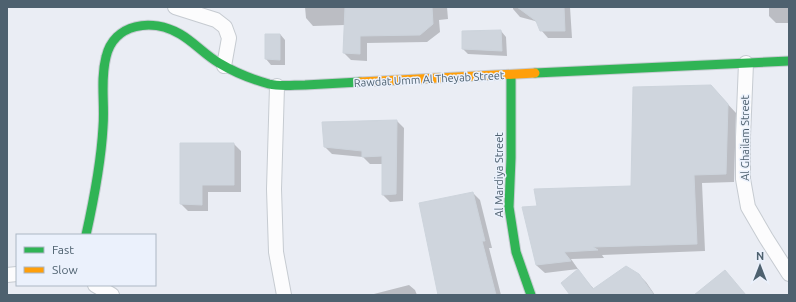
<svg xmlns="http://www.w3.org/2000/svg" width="796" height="302" font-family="Ubuntu,sans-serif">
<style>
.shadow{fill:#0003}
.building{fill:#cfd5dd;stroke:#cdd4dc}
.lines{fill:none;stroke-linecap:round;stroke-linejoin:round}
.street-casing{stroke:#c6cbd1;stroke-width:16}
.fast-casing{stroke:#c6cbd1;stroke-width:11}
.slow-casing{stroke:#c6cbd1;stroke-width:11}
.street{stroke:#fcfcfd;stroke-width:14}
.fast{stroke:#30b455;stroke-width:9}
.slow{stroke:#ff9f0a;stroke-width:9}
.labels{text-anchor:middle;stroke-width:3;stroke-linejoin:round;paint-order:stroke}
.street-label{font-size:11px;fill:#4e616f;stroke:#ebf1fc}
</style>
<rect width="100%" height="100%" fill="#eaedf4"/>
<path class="shadow" d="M305,7h142l1,12 -9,1 1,12 -13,10 -60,1v18l-16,-1 -7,-7 1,-28 -32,1 -7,-8z
M513,7h57l2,31h-24l-7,-8 -3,-7 -3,-2 -15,-4 -7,-8z
M769,7h20v16h-13l-7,-7z
M501,31l5,6 1,19 -39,-2 -5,-5z
M266,34h14l5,6v25h-14l-5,-6z
M711,86l25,27 -2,69 -32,1 3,68 -103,4 2,3 -33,1 7,10 -33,4 -9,-8 2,-58 94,-20z
M397,121l7,7 -1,73 -13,1 -7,-7v-31h-13l-7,-7 -31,-3 -7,-7z
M234,144l7,7v41h-33v19h-20l-7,-7z
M473,193l7,7 12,48h-3l12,47h-62z
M578,271l16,18 45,-14 7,7 9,13h-84z
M409,285l6,5 2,5h-47z"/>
<path class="building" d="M345,7h87l1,17 -13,11 -60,1v18l-17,-1z
M517,7h47l1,24h-25l-4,-10z
M501,30l1,21 -40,-2v-18z
M265,34h15v26l-15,-1z
M711,85l17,19 -2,70 -32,1 3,69 -104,3 5,3 -34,2 7,9 -35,4 -14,-58 15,-1 -3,-17 97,-3 2,-99z
M397,120l-1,74 -14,1v-39l-20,1v-6l-38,-4 -2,-25z
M180,143h54v42h-32v20l-22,-1z
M473,192l12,49h-3l14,54h-58l-19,-92z
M626,266l13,8 15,21h-84l-9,-12 17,-14 15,20z
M725,270l21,25h-52z"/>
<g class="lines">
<defs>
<path id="street" d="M175,7l41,13 9,7 4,11 -5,28
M746,63l-3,74v42l5,28 18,31 23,36
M277,86l-3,103 2,63 8,43
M7,275l10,-1
M95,285l17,10"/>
<path id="fast" d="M535,73l254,-12
M511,75v83l-2,49 7,45 15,43
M86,235c8,-36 15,-71 17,-108 2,-23 -3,-47 3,-70 8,-34 46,-39 74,-23 14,8 25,21 39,29 15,9 32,16 50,21 12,3 24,1 36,1 18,-1 36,-2 55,-3"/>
<path id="slow" d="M360,82l175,-9"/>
</defs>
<use href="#street" class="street-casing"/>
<use href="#fast" class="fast-casing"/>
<use href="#slow" class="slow-casing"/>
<use href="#street" class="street"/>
<use href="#fast" class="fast"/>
<use href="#slow" class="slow"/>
</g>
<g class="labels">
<g class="street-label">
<text transform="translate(429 79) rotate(-3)" y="4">Rawdat Umm Al Theyab Street</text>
<text transform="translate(745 138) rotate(-90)" y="4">Al Ghailam Street</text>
<text transform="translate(499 175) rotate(-90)" y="4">Al Mardiya Street</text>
</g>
</g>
<rect width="796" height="302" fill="none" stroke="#4e616f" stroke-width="16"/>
<rect x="16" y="234" width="140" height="52" fill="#ebf1fc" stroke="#acb7c4"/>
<rect x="24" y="247" width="20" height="6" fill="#30b455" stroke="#acb7c4"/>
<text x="52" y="254" font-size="12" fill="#4e616f">Fast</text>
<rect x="24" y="267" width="20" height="6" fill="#ff9f0a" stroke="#acb7c4"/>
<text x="52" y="274" font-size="12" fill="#4e616f">Slow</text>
<g transform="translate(760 266)" stroke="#ebf1fc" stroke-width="3" paint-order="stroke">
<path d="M0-3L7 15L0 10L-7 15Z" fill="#4e616f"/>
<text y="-6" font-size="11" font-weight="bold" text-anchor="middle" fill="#4e616f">N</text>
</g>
</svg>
